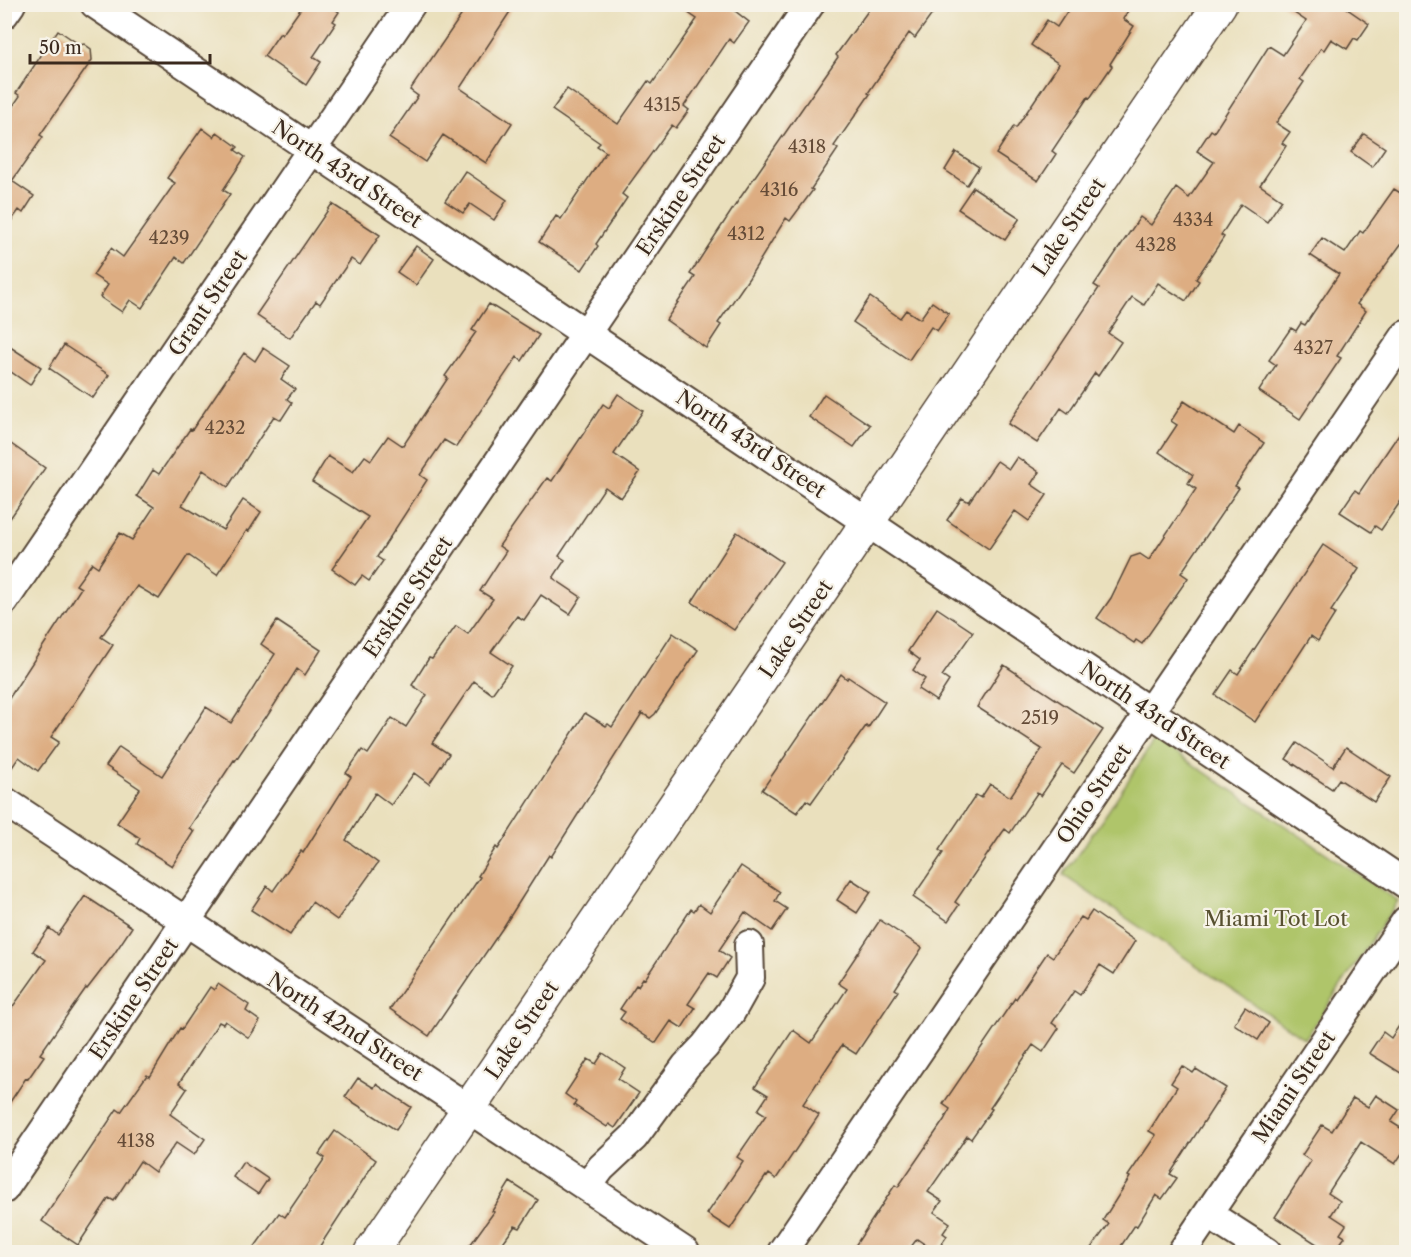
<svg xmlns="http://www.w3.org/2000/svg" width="1411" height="1257" font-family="'Libre Caslon Text',serif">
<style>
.green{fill:#afc56a;stroke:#757844;stroke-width:1.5}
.building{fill:#ddad82}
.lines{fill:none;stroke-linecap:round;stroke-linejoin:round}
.minor-casing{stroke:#554536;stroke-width:32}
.major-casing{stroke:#554536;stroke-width:36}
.minor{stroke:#fff;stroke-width:28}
.major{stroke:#fff;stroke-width:33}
.labels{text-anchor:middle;stroke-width:4.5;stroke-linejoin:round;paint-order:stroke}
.number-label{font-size:18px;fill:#644b37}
.street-label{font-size:21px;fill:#3b2a1e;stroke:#f7f3e8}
.park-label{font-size:21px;fill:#585131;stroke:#f7f3e8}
</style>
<rect width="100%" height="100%" fill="#f7f3e8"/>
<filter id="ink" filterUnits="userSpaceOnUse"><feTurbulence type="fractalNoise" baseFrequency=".0167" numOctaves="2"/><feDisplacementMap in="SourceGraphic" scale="12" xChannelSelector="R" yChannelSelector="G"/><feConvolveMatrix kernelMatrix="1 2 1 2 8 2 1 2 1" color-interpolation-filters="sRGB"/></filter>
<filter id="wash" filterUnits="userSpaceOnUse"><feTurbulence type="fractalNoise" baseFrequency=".008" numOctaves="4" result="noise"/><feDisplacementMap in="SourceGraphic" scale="24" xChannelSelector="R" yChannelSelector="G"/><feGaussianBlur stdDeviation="1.35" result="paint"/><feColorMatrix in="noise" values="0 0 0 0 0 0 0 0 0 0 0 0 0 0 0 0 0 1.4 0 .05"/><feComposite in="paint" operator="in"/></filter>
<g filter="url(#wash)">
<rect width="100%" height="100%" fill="#eae0bd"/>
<path class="green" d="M1155,739l243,162 -93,138 -242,-164 44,-62z"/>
<g id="blocks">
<path class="building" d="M304,4h24l11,8 -6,9 3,2 -23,34 8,5 -15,23 -42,-29 16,-23 2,2z
M469,4h46l-55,84 52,35 -26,40 -43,-28 -18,27 -36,-24 29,-42 -8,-6z
M675,4h51l23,18 -15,21 -5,-4 -45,67 5,4 -13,18 -4,-3 -50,69 5,4 -31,46 2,2 -16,24 -43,-28 17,-26 5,3 45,-67 -9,-6 3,-3 -48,-33 15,-21 51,35 30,-43 4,3 45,-65z
M873,4h48l12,9 -18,25 -6,-5 -41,60 2,1 -36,52 4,3 -27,40 2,1 -23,31 -4,-3 -37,60 -31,45 3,2 -15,23 -40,-28 29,-43 -5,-3 50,-76 98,-141 -2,-2z
M1072,4h60l-9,15 11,7 -24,38 2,2 -22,32 -2,-1 -36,54 4,3 -18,27 -42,-27 18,-28 2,2 43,-64 -28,-19 16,-25 10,7z
M1281,4h59l29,20 -11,16 -4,-2 -7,11 -16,-10 -7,11 -3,-2 -21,31 4,3 -28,41 14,9 -8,11 4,3 -26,39 22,15 -15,22 -26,-18 -20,31 3,2 -28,42 3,2 -13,20 -28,-18 -14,22 -12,-8 -24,36 13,9 -23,34 -3,-3 -27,40 -7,-5 -24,35 -29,-19 91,-136 -5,-3 46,-68 11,8 25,-37 13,10 25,-36 -17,-11 14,-21 3,2 55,-86 14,9 23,-34z
M58,30l22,15 4,-1 7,5 1,11 -52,75 3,2 -31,44 22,15 -11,17 -4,-3 -15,21v-112l16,-23 -4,-3z
M202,128l12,9 3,-5 21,15 -3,3 10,7 -22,33 7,4 -46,69 -8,-6 -34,51 -12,-8 -8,12 -22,-15 8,-12 -15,-10 18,-27 12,9 52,-74 -8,-5z
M1364,134l21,14 -13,19 -21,-15z
M956,152l23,15 -12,18 -22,-15z
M465,171l42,29 -13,20 -24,-16 -7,9 -18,-12z
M973,187l47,31 -15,22 -47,-31z
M1394,189l13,8v39l-50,68 9,7 -29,45 4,2 -41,61 -41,-28 17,-26 -7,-5 22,-32 5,3 5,-8 4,2 34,-51 -29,-19 12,-17 23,15 15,-22 3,2z
M332,204l48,31 -20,30 -9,-6 -31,45 -4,-3 -26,37 -34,-23z
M416,246l18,13 -18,26 -19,-13z
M870,297l30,21 6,-8 14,9 12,-17 17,12 -12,17 -6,-4 -22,33 -56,-38z
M489,304l50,31 -17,26 -5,-4 -61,90 -12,-7 -24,35 7,5 -50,77 6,4 -14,20 -7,-5 -7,9 -23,-16 36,-52 -56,-35 16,-26 25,16 12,-16 6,4 17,-24 15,10 45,-68 -3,-2 31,-44 -4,-2z
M4,343l37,24 -11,18 -26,-18z
M64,345l45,30 -16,23 -44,-30z
M263,348l27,18 -9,13 14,10 -8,10 5,4 -11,17 -7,-4 -46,71 -25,-17 -21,35 41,25 20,-30 18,12 -12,19 -2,-1 -30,45 -29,-20 -29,44 -22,-13 -36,51 12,8 -62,92 8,5 -21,29 -19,-14 -15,22v-73l77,-118 -5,-3 16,-22 6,4 22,-34 12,7 22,-33 -17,-11 16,-26 6,4 31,-45 2,1 52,-77 11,8z
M618,394l25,17 -29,43 26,18 -19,26 -16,-11 -46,69 6,4 -12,18 28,19 -11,17 -29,-19 -17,25 -7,-4 -26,36 21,14 -20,28 -18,-13 -42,62 17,11 -20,30 -15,-11 -23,32 -16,-12 -29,47 32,23 -41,57 -25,-18 -22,33 -39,-25 16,-24 6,5 28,-40 2,2 48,-76 -5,-4 16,-23 6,4 24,-36 14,9 21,-32 -15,-10 17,-27 3,1 24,-33 12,8 25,-35 -13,-8 26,-40 -7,-5 48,-68 5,3 51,-77 6,4z
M824,394l46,31 -16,22 -45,-30z
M1184,401l50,33 5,-8 25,17 -29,43 4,2 -58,85 7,5 -46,66 -6,-4 -2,3 -37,-25 14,-20 20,-41 9,-3 9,6 47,-71 -8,-6 5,-8 -34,-23 18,-27 -6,-4z
M1407,422v70l-26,38 -6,-4 -4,6 -31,-20 15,-22 4,3z
M4,439l41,29 -41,59z
M1017,457l22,15 -8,12 16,11 -18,26 -14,-10 -26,38 -42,-29 15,-22 7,4 28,-41 12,8z
M737,532l45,30 -48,68 -42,-28z
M1323,545l36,24 -28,42 4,3 -17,27 -7,-5 -56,86 -40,-27 17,-25 6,4z
M937,608l36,24 -31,44 7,5 -13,20 -18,-12 7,-10 -12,-9 7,-10 -12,-9z
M277,621l44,29 -16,25 -8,-6 -31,49 -1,-1 -30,44 -1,-1 -45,68 5,3 -22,35 -35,-22 3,-6 -23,-15 23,-34 -34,-23 13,-19 43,29 44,-69 25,16 44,-69 -14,-10z
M673,633l25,17 -43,64 -5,4 -8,-5 -91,144 -2,-2 -45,71 -75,110 -39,-27 90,-132 -2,-1 18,-29 2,2 87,-136 21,13 2,-2 4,3z
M1004,665l99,65 -29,43 -12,-8 -21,31 -4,-3 -27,40 -5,-4 -3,4 -47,69 4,3 -11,16 -35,-24 30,-44 -4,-3 37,-55 5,3 9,-14 20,13 32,-48 -65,-42z
M841,674l6,5 1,-2 37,25 -17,26 -2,-2 -55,77 -5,-3 -9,13 -35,-23z
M1297,743l36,24 13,-20 45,30 -17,25 -35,-23 -7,10 -46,-30z
M741,866l39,26 -5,9 12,8 -15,22 -27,-19 -26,38 11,8 -13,20 -8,-5 -21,31 7,4 -13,20 -11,-7 -15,22 -36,-24 5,-7 -5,-3 16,-24 2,1 5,-8 2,1 46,-70 3,2 5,-7 11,8z
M851,879l20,13 -14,21 -20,-13z
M85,896l47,31 -18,27 -27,35 -1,-1 -46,66 4,2 -16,23 -2,-1 -22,33v-92l42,-59 -13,-9 16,-23 9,7z
M1092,911l43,30 -21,33 -14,-9 -20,30 -6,-4 -22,32 7,5 -16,24 -10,-7 -43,63 2,1 -21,30 -4,-3 -39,56 14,9 -8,11 16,11 -7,10 4,3 -11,16 -19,-13 -10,13h-56l44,-67 3,2 46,-67 6,-11 -7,-5 72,-106 1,1 31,-46 6,4 28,-40 5,3z
M880,920l42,28 -27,41 3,2 -42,63 -14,-9 -39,59 16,11 -43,64 -7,-5 -2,3 -1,-1 -36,53 -23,-15 36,-53 -6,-4 29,-42 -8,-5 10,-15 -13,-8 38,-57 18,13 36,-54 -9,-6z
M218,984l31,21 -3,6 14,10 -11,17 -24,-17 -2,3 -4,-2 -40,61 8,6 -17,25 35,25 -11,16 -18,-12 -21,29 -15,-11 -26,40 -5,-3 -31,47 -36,-24 75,-112 4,3 26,-37 3,2 30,-49 2,1 28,-42 4,3z
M1245,1007l24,16 -11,17 -24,-16z
M1407,1014v63l-38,-24 14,-21 8,6z
M603,1053l22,15 -7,11 21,14 -24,35 -6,-4 -2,3 -33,-22 2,-3 -11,-8 23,-35 8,5z
M1182,1066l11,7 3,-4 30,19 -56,86 7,4 -15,21 -6,-4 -19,31 -2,-1 -18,27h-29l21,-28 -6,-4 27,-43 -2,-1 28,-41 -7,-4 28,-44 -6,-4z
M358,1078l16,10 2,-4 35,23 -15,23 -51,-33z
M1376,1095l23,15 -8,12 16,10v14l-12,18 -34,-22 -33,51 12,8 -9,14 15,10 -6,9 5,3 -11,15h-5l-54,-35 36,-56 -9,-6 20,-30 10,6 21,-33 15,9z
M335,1131l41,29 -60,92h-65l28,-39 6,4 40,-59 -6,-4z
M243,1162l25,17 -10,15 -25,-17z
M510,1182l28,18 -18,28 -5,-2 -19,26h-31l29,-40 -2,-1z"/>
</g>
</g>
<g filter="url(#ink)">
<use href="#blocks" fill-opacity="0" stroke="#554536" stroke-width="1.5"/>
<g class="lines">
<defs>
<path id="minor" d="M95,4l1311,880
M4,14l7,-10
M4,601l407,-597
M4,801l681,451
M587,1187l14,-19 33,-31 52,-71 19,-20 26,-34 19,-34 -1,-33
M4,1189l806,-1185
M1208,1214l59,38
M782,1252l624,-917
M1182,1252l224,-331"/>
<path id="major" d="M371,1252l849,-1248"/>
</defs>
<use href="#minor" class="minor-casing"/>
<use href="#major" class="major-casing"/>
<use href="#minor" class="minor"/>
<use href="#major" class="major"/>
</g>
</g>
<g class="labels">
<g class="number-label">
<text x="662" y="111">4315</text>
<text x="807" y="153">4318</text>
<text x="779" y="196">4316</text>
<text x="1193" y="226">4334</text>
<text x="746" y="240">4312</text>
<text x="169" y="244">4239</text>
<text x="1156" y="251">4328</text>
<text x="1313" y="354">4327</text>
<text x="225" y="434">4232</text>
<text x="1040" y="724">2519</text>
<text x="136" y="1147">4138</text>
</g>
<g class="street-label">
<text transform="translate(347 174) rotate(34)" y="7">North 43rd Street</text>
<text transform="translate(681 195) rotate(-56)" y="7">Erskine Street</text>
<text transform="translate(1069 227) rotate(-56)" y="7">Lake Street</text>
<text transform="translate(208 303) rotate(-56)" y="7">Grant Street</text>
<text transform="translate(751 444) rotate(34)" y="7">North 43rd Street</text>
<text transform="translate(408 597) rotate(-56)" y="7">Erskine Street</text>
<text transform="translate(796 629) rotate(-56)" y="7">Lake Street</text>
<text transform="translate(1155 715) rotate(34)" y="7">North 43rd Street</text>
<text transform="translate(1094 794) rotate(-56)" y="7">Ohio Street</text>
<text transform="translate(134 999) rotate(-56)" y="7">Erskine Street</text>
<text transform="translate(345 1027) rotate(33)" y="7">North 42nd Street</text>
<text transform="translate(522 1030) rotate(-56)" y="7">Lake Street</text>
<text transform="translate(1294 1087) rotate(-56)" y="7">Miami Street</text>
</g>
<g class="park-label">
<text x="1276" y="926">Miami Tot Lot</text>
</g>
</g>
<rect width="1411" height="1257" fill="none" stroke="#f7f3e8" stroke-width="24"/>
<path d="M30 54v9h180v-9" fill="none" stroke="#3b2a1e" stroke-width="3"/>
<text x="39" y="54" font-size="18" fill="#3b2a1e" stroke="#f7f3e8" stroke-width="4.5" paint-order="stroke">50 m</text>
</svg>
